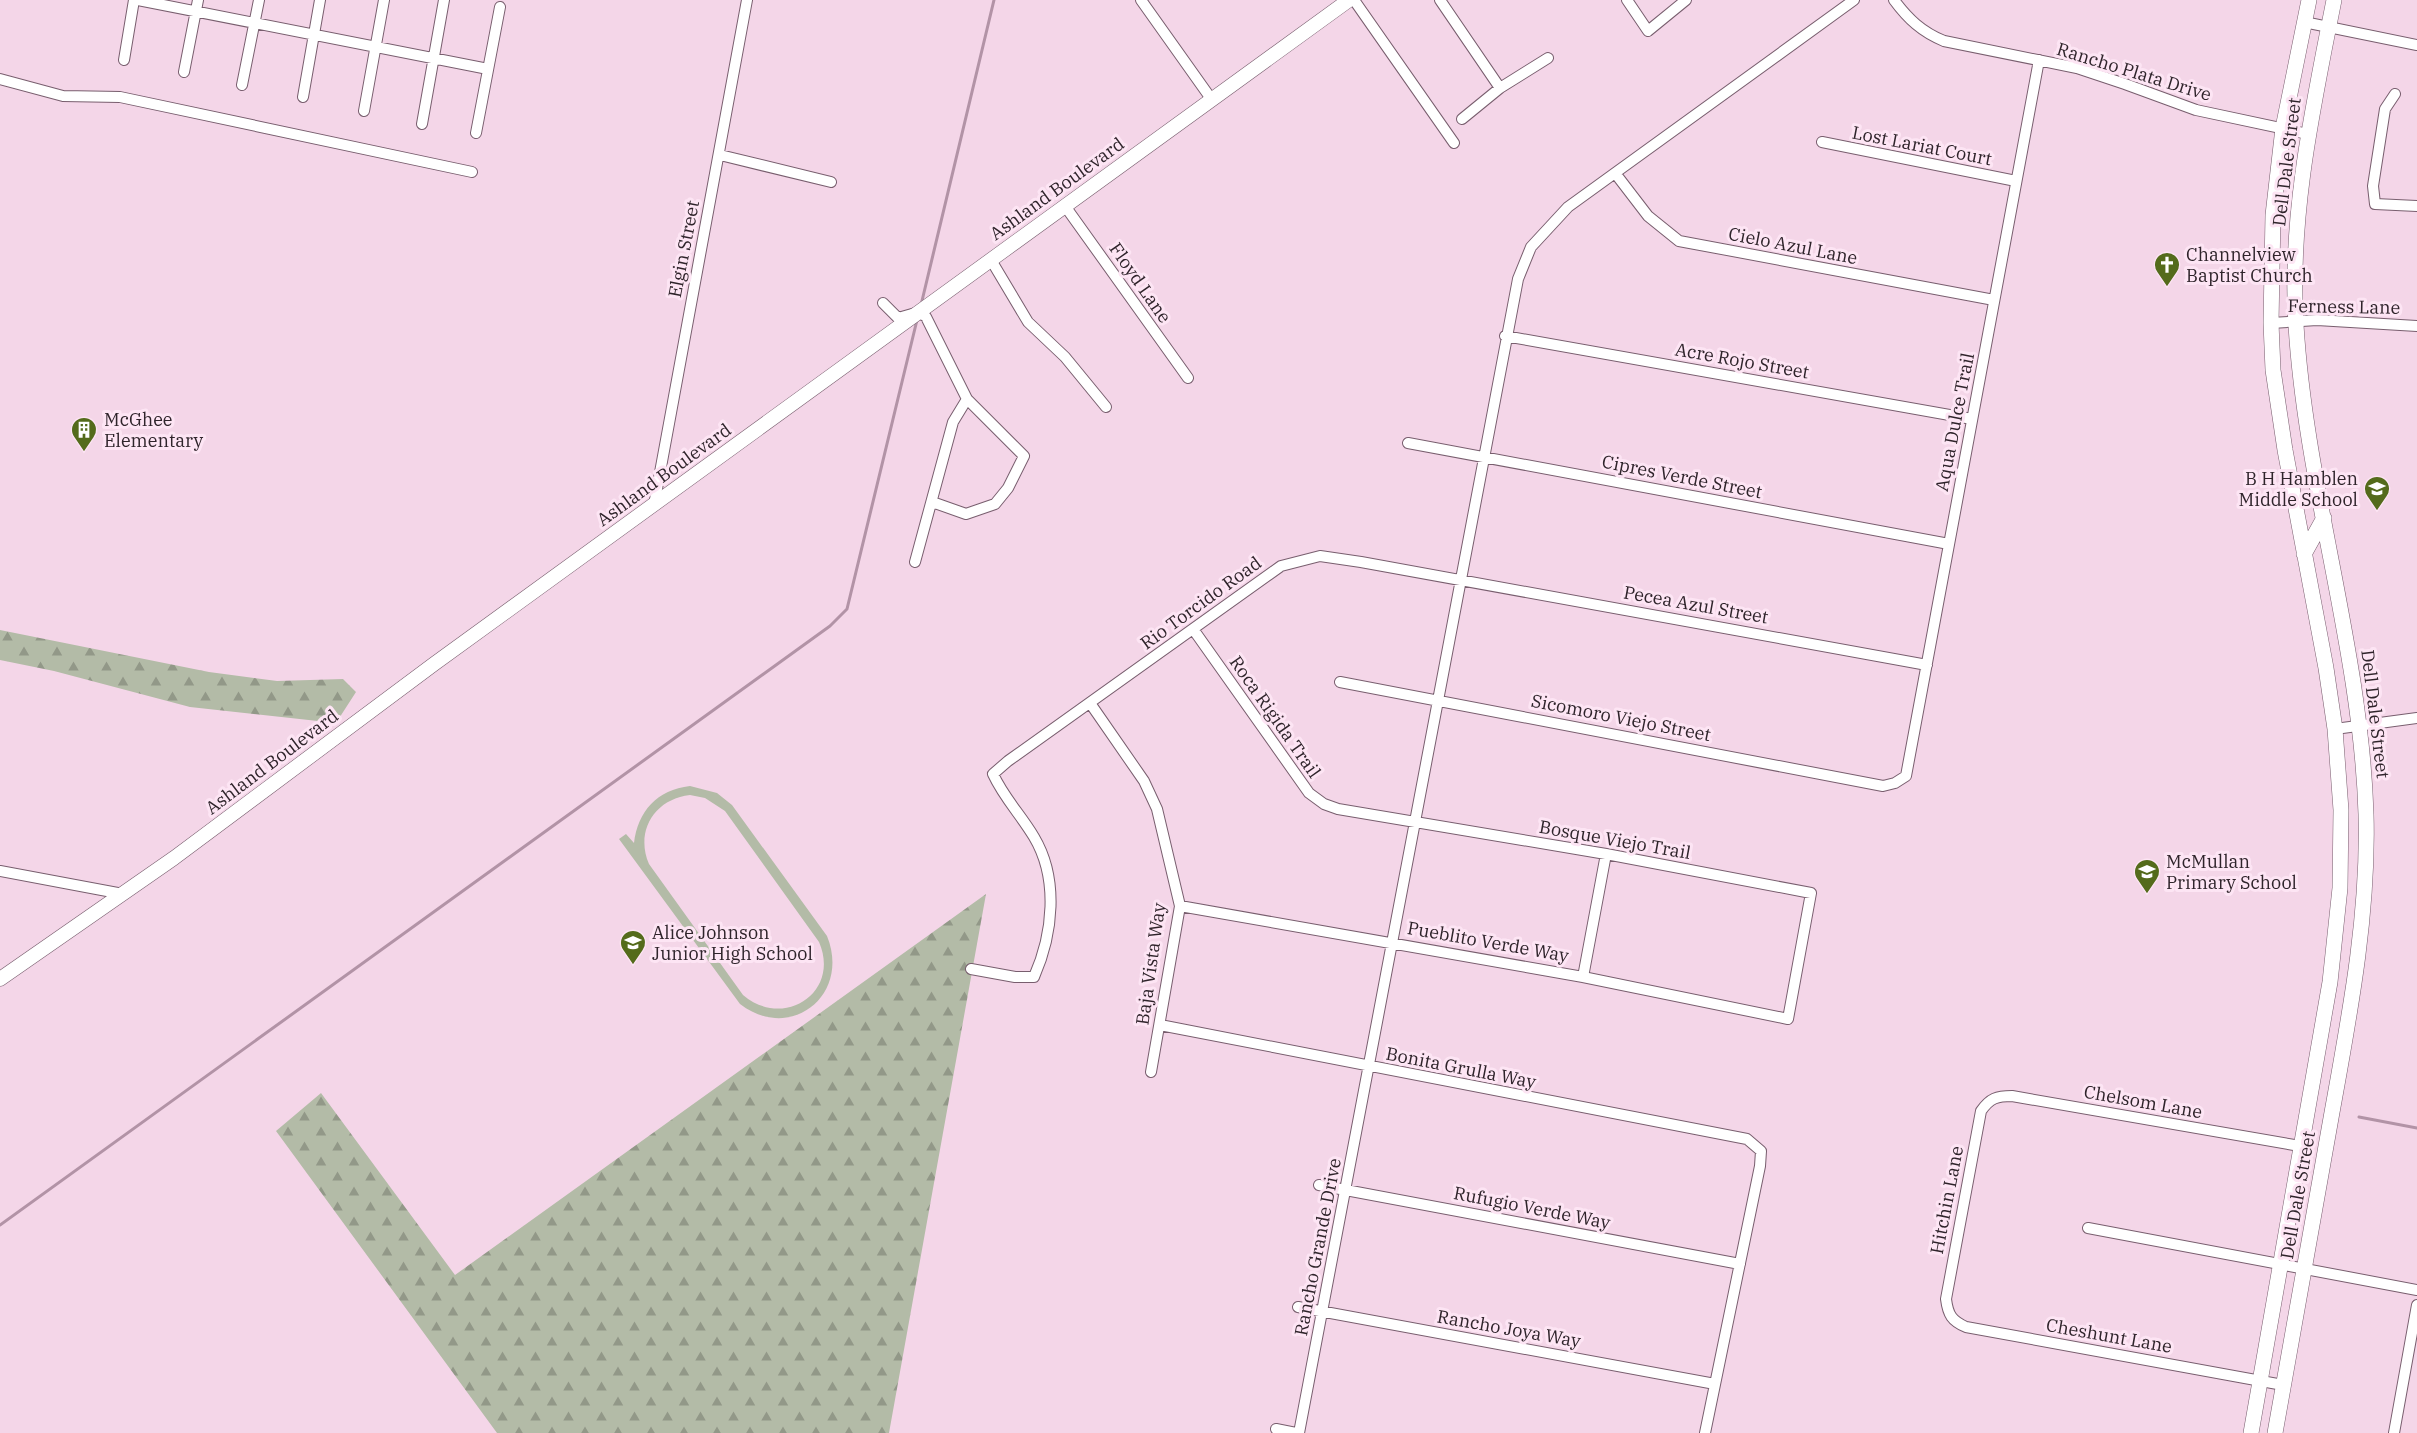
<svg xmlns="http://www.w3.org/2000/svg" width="2417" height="1433" font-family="'IBM Plex Serif',serif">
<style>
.forest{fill:url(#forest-firs)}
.pitch{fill:#b3bba7;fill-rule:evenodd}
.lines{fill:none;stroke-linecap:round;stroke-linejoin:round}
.stream{stroke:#b293a6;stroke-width:3}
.minor-casing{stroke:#785e6e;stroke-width:12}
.tertiary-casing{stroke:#785e6e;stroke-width:15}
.secondary-casing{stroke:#785e6e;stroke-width:16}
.minor{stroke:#fff;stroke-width:10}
.tertiary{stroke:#fff;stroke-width:14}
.secondary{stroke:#fff;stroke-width:15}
.labels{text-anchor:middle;stroke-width:6;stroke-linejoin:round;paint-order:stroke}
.street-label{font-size:18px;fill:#2f242b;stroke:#fde5f4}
.poi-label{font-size:18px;fill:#2f242b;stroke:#fde5f4;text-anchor:start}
</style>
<defs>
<pattern id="forest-firs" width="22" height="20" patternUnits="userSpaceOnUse" patternTransform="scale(1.5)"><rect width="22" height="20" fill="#b3bba7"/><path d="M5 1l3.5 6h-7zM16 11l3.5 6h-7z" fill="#929888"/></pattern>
</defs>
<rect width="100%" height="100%" fill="#f4d6e8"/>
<path class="forest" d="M0,630l209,42 68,9 66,-2 13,13 -20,31 -146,-16 -136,-36 -54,-11z
M986,894l-97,539h-392l-221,-302 45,-38 134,182z"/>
<path class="pitch" d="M690,786l27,7 15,12 95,131c24,59 -36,107 -87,68l-121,-165 7,-5 8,9c4,-32 23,-53 56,-57zM690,795l15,3 20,13 94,131c22,50 -35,88 -76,53l-94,-131c-14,-32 5,-65 41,-69z"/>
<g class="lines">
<path class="stream" d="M921,305l73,-305
M2359,1117l58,11
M0,1225l830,-599 17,-17 70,-289"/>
<defs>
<path id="minor" d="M138,0l350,69
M1141,0l71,100
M1354,0l100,143
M1440,0l60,88
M1627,0l21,31 38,-31
M1894,0c14,19 28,32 50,41l133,27 48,16 71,26 112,24
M2304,22l113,23
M124,60l10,-60
M184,72l14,-72
M0,79l63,17 57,1 352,75
M242,85l17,-85
M2395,94l-10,15 -12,77 2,18 42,2
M303,97l17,-97
M364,111l20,-111
M1462,119l38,-31 48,-30
M422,124l22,-124
M476,133l24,-126
M1822,142l194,39
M720,155l111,27
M1615,173l33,43 31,25 315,59
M1065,206l123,172
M991,260l37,62 37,35 41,50
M883,303l15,15 21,-6 7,5 41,82 57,57 -16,32 -13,16 -29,10 -34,-12
M2271,323l46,-3 100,6
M1505,336l467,83
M1408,443l541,101
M654,505l93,-505
M915,562l38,-140 14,-23
M1340,682l543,104 12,-3 11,-7 133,-716
M1090,703l54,78 13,28 23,97 -29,166
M2335,729l82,-11
M0,871l123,23
M1180,906l403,71 205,42 23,-126 -205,-39 -268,-45 -14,-5 -15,-11 -116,-164
M971,969l44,8h19c19,-43 25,-98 0,-140 -13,-22 -30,-39 -41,-63l15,-13 273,-195 39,-10 41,6 566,103
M1583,977l23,-123
M1160,1025l587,114 14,12 -1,15 -55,267
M1319,1185l421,79
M2088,1228l329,62
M1298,1307l417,77
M2283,1385l-317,-58c-14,-6 -18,-12 -20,-28l35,-188c9,-13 16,-15 31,-15l288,50
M1276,1429l20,4
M1299,1433l219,-1154 13,-32 37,-40 286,-207
M2394,1433l23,-128"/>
<path id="tertiary" d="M0,979l174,-121 260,-194 915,-664"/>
<path id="secondary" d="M2304,554l20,-36
M2251,1433l79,-451 10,-94 1,-78 -6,-81 -9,-61 -41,-218 -12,-80 -2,-47 2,-108 10,-87 26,-128
M2275,1433c19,-105 38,-210 56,-315 18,-100 38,-202 35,-304 -5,-165 -60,-325 -70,-489 -7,-110 17,-218 38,-325"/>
</defs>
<use href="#minor" class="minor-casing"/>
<use href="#tertiary" class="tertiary-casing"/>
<use href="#secondary" class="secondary-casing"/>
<use href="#minor" class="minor"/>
<use href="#tertiary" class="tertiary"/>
<use href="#secondary" class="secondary"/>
</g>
<defs>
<symbol id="church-pin" viewBox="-11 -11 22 30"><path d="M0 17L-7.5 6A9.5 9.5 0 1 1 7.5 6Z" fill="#546b1b" stroke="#fde5f4"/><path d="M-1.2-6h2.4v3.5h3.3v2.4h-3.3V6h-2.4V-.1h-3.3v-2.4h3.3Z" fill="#fff"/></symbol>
<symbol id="building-pin" viewBox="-11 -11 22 30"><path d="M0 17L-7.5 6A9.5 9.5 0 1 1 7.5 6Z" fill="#546b1b" stroke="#fde5f4"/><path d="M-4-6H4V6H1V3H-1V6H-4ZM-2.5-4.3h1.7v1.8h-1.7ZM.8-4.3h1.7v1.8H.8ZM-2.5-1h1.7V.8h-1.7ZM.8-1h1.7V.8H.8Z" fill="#fff"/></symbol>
<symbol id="school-pin" viewBox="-11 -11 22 30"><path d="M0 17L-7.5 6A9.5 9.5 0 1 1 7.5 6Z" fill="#546b1b" stroke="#fde5f4"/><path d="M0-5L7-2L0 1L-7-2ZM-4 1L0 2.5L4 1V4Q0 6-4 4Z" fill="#fff"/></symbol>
</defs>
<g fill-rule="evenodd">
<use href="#church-pin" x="2152" y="250" width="30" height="40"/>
<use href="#building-pin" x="69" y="415" width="30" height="40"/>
<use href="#school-pin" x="2362" y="474" width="30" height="40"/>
<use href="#school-pin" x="2132" y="857" width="30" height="40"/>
<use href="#school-pin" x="618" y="928" width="30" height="40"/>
</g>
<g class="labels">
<g class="street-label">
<text transform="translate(2134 72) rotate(17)" y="6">Rancho Plata Drive</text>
<text transform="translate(1922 146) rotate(11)" y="6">Lost Lariat Court</text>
<text transform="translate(2287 162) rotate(-83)" y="6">Dell Dale Street</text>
<text transform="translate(1057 189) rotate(-36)" y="6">Ashland Boulevard</text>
<text transform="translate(1793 246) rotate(11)" y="6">Cielo Azul Lane</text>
<text transform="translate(684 249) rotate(-79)" y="6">Elgin Street</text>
<text transform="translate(1140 283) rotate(55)" y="6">Floyd Lane</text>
<text transform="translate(2344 307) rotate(1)" y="6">Ferness Lane</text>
<text transform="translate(1742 361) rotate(10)" y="6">Acre Rojo Street</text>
<text transform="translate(1955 422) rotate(-79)" y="6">Aqua Dulce Trail</text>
<text transform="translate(664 475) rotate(-36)" y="6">Ashland Boulevard</text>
<text transform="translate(1682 477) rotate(11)" y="6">Cipres Verde Street</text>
<text transform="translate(1201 603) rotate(-36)" y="6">Rio Torcido Road</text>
<text transform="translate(1696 605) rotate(10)" y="6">Pecea Azul Street</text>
<text transform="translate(2375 714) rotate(83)" y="6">Dell Dale Street</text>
<text transform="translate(1275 717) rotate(55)" y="6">Roca Rigida Trail</text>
<text transform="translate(1621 718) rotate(11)" y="6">Sicomoro Viejo Street</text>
<text transform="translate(272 762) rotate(-37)" y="6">Ashland Boulevard</text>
<text transform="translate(1615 840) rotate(10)" y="6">Bosque Viejo Trail</text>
<text transform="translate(1488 942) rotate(10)" y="6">Pueblito Verde Way</text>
<text transform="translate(1151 964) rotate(-82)" y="6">Baja Vista Way</text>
<text transform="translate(1461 1068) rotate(11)" y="6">Bonita Grulla Way</text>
<text transform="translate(2143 1102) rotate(10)" y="6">Chelsom Lane</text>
<text transform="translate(2298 1195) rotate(-80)" y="6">Dell Dale Street</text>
<text transform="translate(1947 1200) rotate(-79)" y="6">Hitchin Lane</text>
<text transform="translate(1532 1208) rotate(11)" y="6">Rufugio Verde Way</text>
<text transform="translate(1318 1247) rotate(-79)" y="6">Rancho Grande Drive</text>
<text transform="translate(1509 1329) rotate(10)" y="6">Rancho Joya Way</text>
<text transform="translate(2109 1336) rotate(10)" y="6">Cheshunt Lane</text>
</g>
<g class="poi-label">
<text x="2186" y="261">Channelview<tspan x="2186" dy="21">Baptist Church</tspan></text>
<text x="104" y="426">McGhee<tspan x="104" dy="21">Elementary</tspan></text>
<text x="2358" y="485" text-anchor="end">B H Hamblen<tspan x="2358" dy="21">Middle School</tspan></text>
<text x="2166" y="868">McMullan<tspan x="2166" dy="21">Primary School</tspan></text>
<text x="652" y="939">Alice Johnson<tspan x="652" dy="21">Junior High School</tspan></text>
</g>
</g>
</svg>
